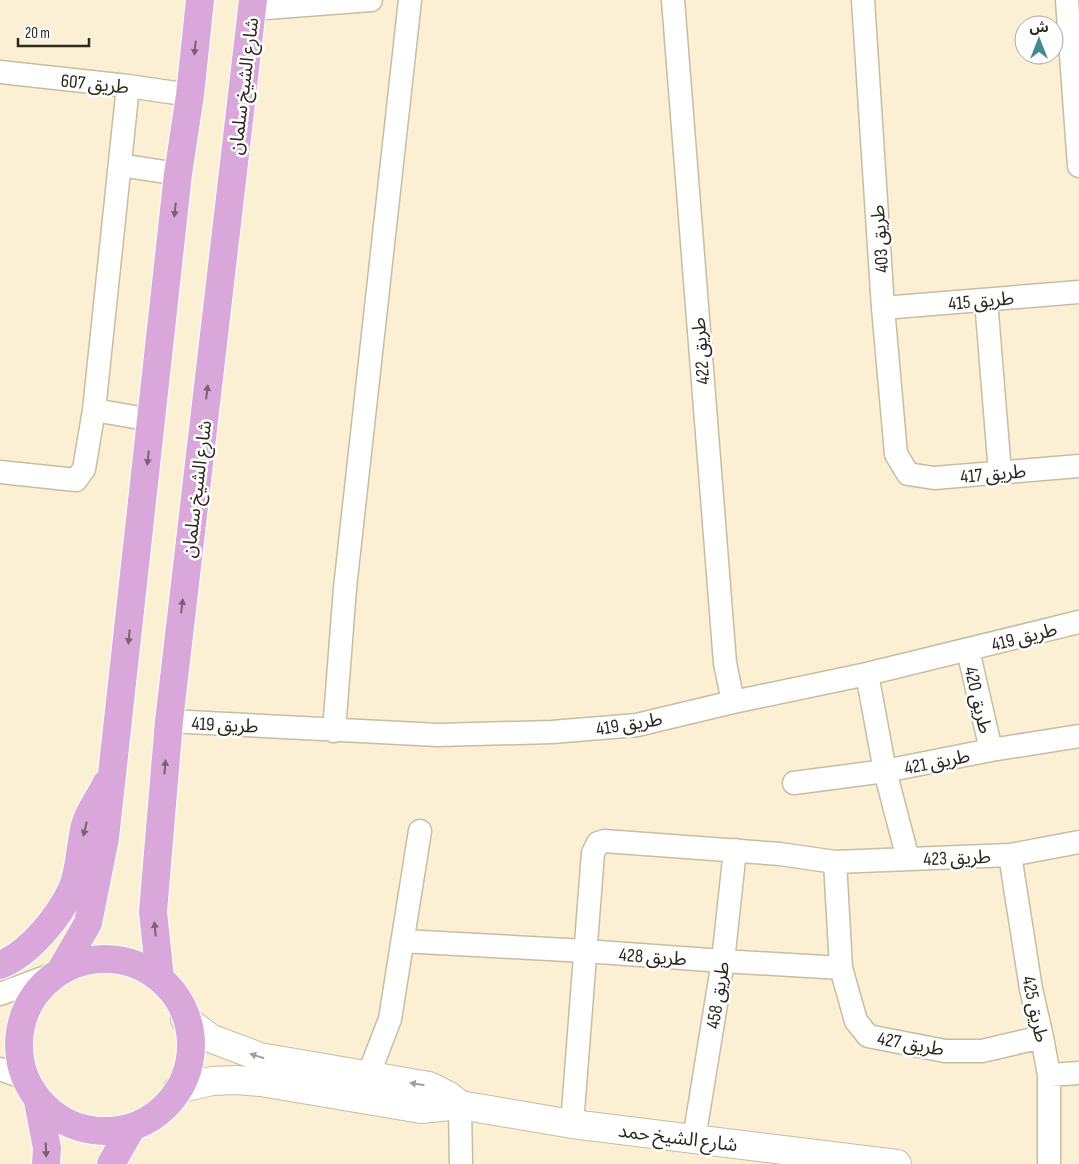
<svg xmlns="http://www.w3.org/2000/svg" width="1079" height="1164" font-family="'Sofia Sans Condensed','Noto Sans Arabic',sans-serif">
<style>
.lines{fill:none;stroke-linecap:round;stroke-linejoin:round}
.street-casing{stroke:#c8bca2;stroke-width:25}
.secondary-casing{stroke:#c8bca2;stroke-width:30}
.primary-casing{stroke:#fff;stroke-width:30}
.street{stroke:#fff;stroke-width:22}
.secondary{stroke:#fff;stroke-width:28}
.primary{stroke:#d9a7da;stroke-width:28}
.oneway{fill:#7a6173}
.oneway2{fill:#a09e9a}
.labels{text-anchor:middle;stroke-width:5;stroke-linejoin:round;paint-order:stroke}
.street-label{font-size:19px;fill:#2d281e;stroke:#fff}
</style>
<rect width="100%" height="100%" fill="#fcf0d4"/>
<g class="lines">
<defs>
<path id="street" d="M673,0l52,663 8,39
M863,0l20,308 13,146 12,20 26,4 145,-12
M1067,0l12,166
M252,9l119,-9
M0,72l128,14 62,9
M120,165l58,9
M986,300l14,173
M883,308l196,-16
M94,410l58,10
M0,472l76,8 8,-11 10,-59 34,-324
M968,650l23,100
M867,674l18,97 23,88
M169,721l269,14 114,-3 85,-7 96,-23 134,-28 212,-52
M334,731l11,-143 65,-588
M794,783l91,-12 106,-21 88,-14
M1010,855l21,134 11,48 7,38v89
M835,862l6,106 15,53 12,15 77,15h37l60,-14
M403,941l182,10 138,10 118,7
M0,994l51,-19
M0,1069l25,9
M1049,1075l30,-2
M356,1084l12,-8 22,-57 30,-188
M460,1105l1,59
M572,1124l21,-271 5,-10 6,-2 176,13 55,8 175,-7 69,-13
M694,1139l29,-178 12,-111"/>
<path id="secondary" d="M185,1019l25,19 50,19 169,29 20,10 11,9
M178,1089l34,-8 24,-1 25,2 160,27 39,-4 112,19 325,40"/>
<path id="primary" d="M19 1045a86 86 0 1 1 172 0a86 86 0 1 1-172 0Z
M0,965c29,-11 59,-48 72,-76 8,-19 8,-44 13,-64 4,-14 15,-28 21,-41
M62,968l26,-45 17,-85 73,-664 12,-79 10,-95
M160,978l-7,-66 16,-191 84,-721
M38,1101l9,47 -1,16
M111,1164l21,-37"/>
</defs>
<use href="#street" class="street-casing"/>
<use href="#secondary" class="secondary-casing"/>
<use href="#primary" class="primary-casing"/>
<use href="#street" class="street"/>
<use href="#secondary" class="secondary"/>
<use href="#primary" class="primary"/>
</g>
<defs><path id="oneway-solid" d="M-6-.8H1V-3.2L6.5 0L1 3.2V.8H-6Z" transform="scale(1.25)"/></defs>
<g class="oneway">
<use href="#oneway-solid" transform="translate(195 48) rotate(96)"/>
<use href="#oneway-solid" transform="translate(175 210) rotate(96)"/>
<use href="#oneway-solid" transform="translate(207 392) rotate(-83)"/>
<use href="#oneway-solid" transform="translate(148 458) rotate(96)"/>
<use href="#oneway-solid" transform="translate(182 606) rotate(-83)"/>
<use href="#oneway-solid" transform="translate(129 637) rotate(96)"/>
<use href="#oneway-solid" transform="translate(165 767) rotate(-85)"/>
<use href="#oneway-solid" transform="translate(85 829) rotate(104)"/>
<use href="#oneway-solid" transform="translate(155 929) rotate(-96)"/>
<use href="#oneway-solid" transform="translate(46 1150) rotate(88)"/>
</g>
<g class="oneway2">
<use href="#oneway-solid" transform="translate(257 1056) rotate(-163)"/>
<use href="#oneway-solid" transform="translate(417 1084) rotate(-171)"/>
</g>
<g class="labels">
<g class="street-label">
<text transform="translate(95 83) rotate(6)" y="7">طريق 607</text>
<text transform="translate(243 86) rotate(-83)" y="7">شارع الشيخ سلمان</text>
<text transform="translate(879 239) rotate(-94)" y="7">طريق 403</text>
<text transform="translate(981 300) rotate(-5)" y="7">طريق 415</text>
<text transform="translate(700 351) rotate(-94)" y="7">طريق 422</text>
<text transform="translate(993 473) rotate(-5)" y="7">طريق 417</text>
<text transform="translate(196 489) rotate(-83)" y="7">شارع الشيخ سلمان</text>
<text transform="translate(1024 636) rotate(-14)" y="7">طريق 419</text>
<text transform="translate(979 700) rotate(77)" y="7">طريق 420</text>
<text transform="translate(629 723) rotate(-9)" y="7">طريق 419</text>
<text transform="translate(225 724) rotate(3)" y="7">طريق 419</text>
<text transform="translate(937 761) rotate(-11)" y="7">طريق 421</text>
<text transform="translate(957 857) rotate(-2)" y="7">طريق 423</text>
<text transform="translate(653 956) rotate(4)" y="7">طريق 428</text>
<text transform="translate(717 995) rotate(-81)" y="7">طريق 458</text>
<text transform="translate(1036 1009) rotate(78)" y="7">طريق 425</text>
<text transform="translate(911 1043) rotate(10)" y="7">طريق 427</text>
<text transform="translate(678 1137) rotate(7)" y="7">شارع الشيخ حمد</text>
</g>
</g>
<g transform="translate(1039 40)"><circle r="24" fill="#ffffff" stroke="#aba9a5"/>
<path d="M0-4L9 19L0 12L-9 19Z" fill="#438b91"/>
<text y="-8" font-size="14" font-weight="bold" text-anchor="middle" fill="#2d281e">ش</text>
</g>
<path d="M18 38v8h71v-8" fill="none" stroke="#2d281e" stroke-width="2.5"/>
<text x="25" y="38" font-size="15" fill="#2d281e" stroke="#ffffff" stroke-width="4" paint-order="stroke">20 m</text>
</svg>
